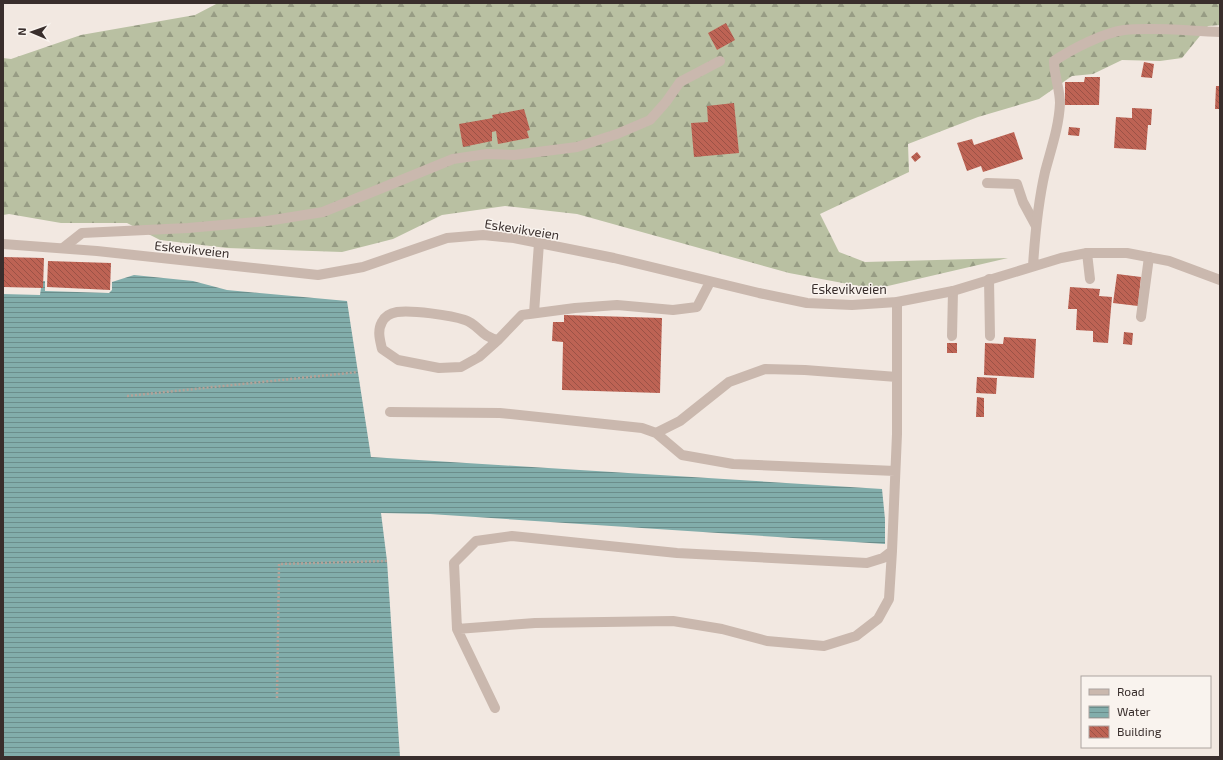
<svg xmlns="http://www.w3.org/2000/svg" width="1223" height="760" font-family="'Exo 2',sans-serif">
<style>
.forest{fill:url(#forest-firs)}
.water{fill:url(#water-rules)}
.building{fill:url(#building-back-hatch)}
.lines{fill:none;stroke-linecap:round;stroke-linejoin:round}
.path{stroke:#b5a298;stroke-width:2.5;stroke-dasharray:2 2;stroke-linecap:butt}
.lane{stroke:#cab8ae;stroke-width:10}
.street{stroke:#cab8ae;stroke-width:10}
.labels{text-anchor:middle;stroke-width:3;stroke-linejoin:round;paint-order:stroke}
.street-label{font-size:13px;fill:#392e2c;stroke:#f9f3ee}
</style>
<defs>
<pattern id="forest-firs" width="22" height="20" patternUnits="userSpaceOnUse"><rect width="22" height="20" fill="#b9c0a2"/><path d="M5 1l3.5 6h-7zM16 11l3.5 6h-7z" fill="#979c84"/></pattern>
<pattern id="water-rules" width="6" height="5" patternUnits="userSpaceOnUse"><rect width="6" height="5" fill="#82adab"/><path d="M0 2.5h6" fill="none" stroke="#6b8d8b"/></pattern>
<pattern id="building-back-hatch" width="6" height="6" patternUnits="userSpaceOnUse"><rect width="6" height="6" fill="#bd6354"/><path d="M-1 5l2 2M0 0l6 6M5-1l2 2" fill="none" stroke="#9b5246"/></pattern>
</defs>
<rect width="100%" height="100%" fill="#f2e8e1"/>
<path class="forest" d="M218,3h1002v22l-12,1 -26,32 -22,3 -38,-1 -29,14 -21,2 -33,23 -61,18 -70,27 1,28 -89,42 19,38 26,10 143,-4 -133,31 -86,-16 -212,-59 -72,-8 -63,9 -49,24 -51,13 -115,-4 -67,-8 -33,-17h-66l-52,-9 -6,1v-157l8,1 70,-24 114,-20z"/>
<path class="water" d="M134,275l59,6 34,9 120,11 24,156 511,32 3,30v25l-455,-30 -49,-1 6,48 13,196h-397v-463l37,1 2,-14h3v10l64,2 3,-3v-8z"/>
<path class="building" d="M726,23l9,17 -18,10 -9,-17z
M1144,62l10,2 -2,14 -11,-1z
M1085,77h15l-1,28h-34v-23h19z
M1216,86h4v23h-5z
M734,103l5,50 -45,4 -3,-34 17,-1 -1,-16z
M1132,108l20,1 -1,16h-3l-2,25 -32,-2 2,-31 16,1z
M524,109l6,21 -3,1 2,7 -31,6 -2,-13 -4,1v9l-29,6 -4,-23 34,-6 -1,-3z
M1069,127l11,1 -1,8 -11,-1z
M1014,132l9,27 -40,13 -2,-6 -14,5 -10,-28 15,-4 2,6z
M917,152l4,5 -6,5 -4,-5z
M3,257l41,1 -1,30 -40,-1z
M48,261l63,2 -1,27 -63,-3z
M1117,274l24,3 -3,29 -25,-3z
M1070,287l30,2 -1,7 13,1 -4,46 -15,-1v-11l-17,-1 1,-21h-9z
M564,315l98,3 -2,75 -98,-3 1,-48 -11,-1 1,-19h11z
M1124,332l9,1 -1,12 -9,-1z
M1004,337l32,2 -2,39 -50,-3 1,-32 18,1z
M947,343h10v10h-10z
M977,377l20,1 -1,16 -20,-1z
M977,397l7,1v19h-8z"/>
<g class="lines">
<path class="path" d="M127,396l231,-24
M277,698l2,-134 108,-3"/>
<path class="lane" d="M987,183l30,1 6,18 13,24
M63,248l19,-15 106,-5 79,-7 56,-9 130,-53 34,-5 27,1 63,-8 40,-13 33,-14 16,-18 14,-20 40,-21
M1087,253l3,26
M989,279l1,57
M534,313l5,-70
M1141,317l8,-60
M952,336l1,-45
M498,340c-17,-3 -20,-16 -33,-20 -15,-5 -53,-10 -68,-8 -6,1 -12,4 -15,10 -5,9 -2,18 0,27l16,11 41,8 22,-1 18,-10 19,-17 24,-25 53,-7 42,-3 56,5 24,-3 13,-25
M390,412l110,1 142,15 14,5 26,22 51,9 162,7
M656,433l24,-12 49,-39 36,-13 40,1 92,7
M457,629l78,-6 138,-2 49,8 45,12 57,5 32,-10 22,-17 11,-20 3,-48
M495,708l-38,-79 -3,-66 22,-22 36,-5 165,17 190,10 16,-5 9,-7 5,-117v-132"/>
<path class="street" d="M3,244l94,7 221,24 45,-8 84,-29 36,-3 31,3 100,20 145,35 48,10 45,2 45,-3 56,-11 108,-33 26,-5h40l42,8 51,19
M1033,266c2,-32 5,-63 12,-94 6,-23 14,-45 15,-69 0,-14 -6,-27 -6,-42 18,-12 49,-28 70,-31 32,-3 64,1 96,2"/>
</g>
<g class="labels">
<g class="street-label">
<text transform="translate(522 229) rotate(9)" y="5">Eskevikveien</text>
<text transform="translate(192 249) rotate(6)" y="5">Eskevikveien</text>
<text x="849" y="294">Eskevikveien</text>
</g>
</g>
<rect width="1223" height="760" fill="none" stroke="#392e2c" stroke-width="8"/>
<rect x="1081" y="676" width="130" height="72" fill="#f9f3ee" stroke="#aca4a0"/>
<rect x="1089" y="689" width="20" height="6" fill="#cab8ae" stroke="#aca4a0"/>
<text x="1117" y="696" font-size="12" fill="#392e2c">Road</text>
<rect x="1089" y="706" width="20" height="12" fill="url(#water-rules)" stroke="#aca4a0"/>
<text x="1117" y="716" font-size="12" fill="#392e2c">Water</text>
<rect x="1089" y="726" width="20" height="12" fill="url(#building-back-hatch)" stroke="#aca4a0"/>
<text x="1117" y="736" font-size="12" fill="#392e2c">Building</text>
<g transform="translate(32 32) rotate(272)" stroke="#f9f3ee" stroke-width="3" paint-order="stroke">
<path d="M0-3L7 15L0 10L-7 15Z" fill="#392e2c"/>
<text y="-6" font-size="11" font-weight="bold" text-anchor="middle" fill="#392e2c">N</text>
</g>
</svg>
